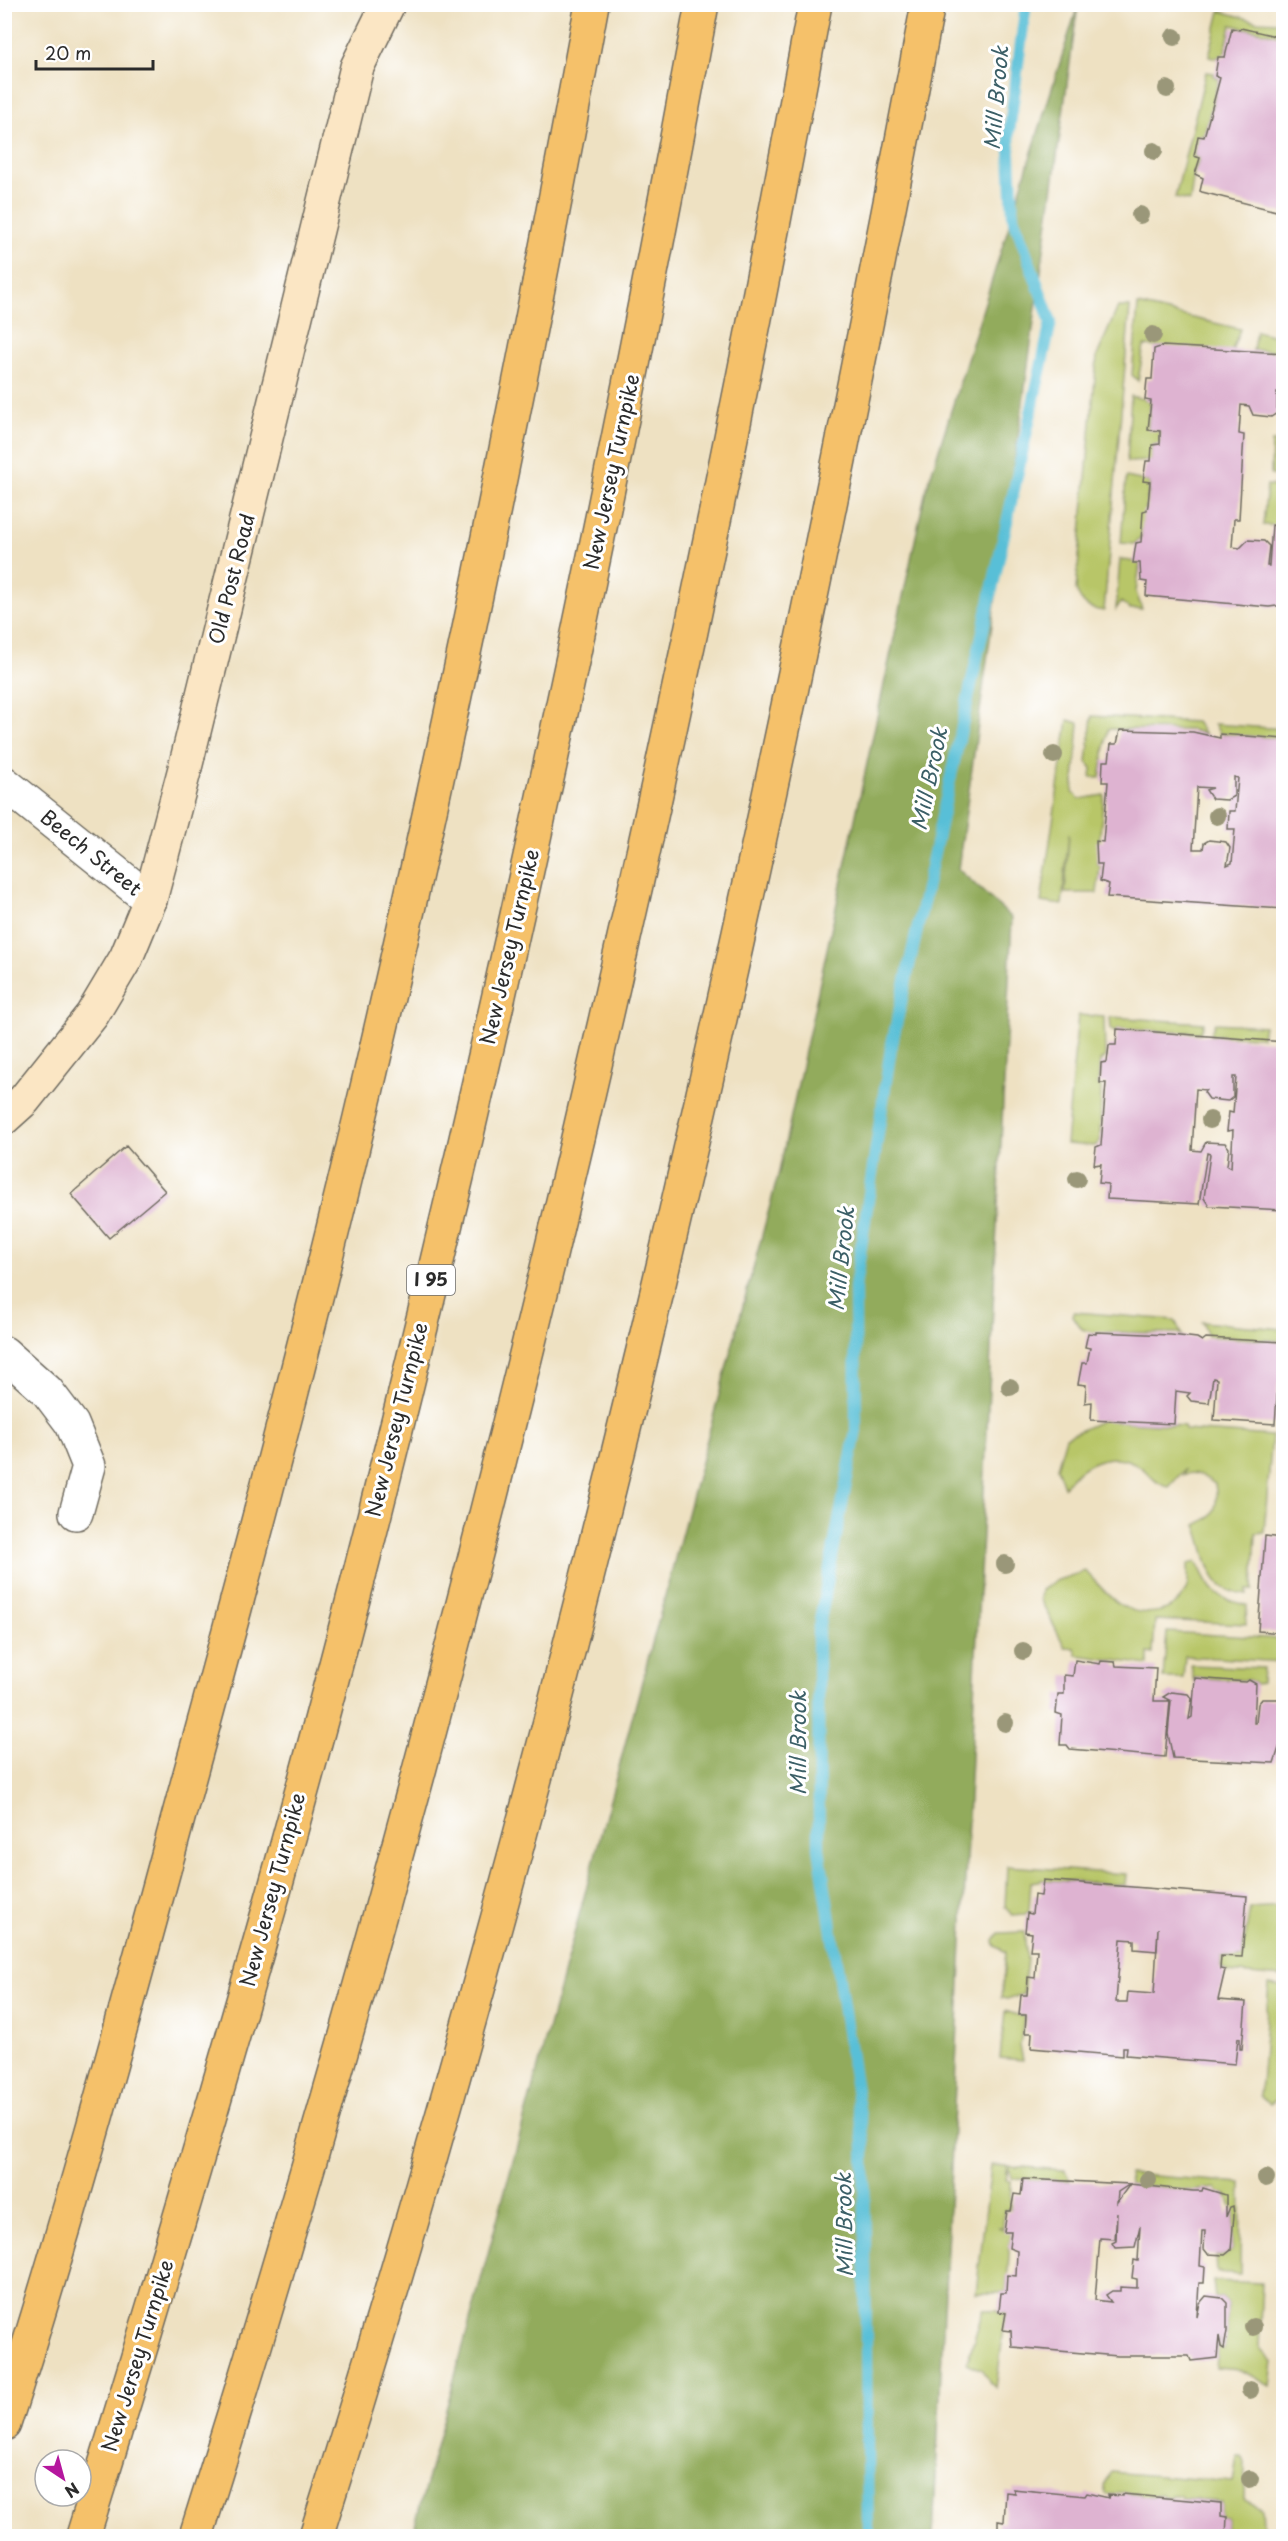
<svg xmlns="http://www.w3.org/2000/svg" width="1288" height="2541" font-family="'Playpen Sans',sans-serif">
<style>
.green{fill:#b8c668;stroke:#72784a;stroke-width:1.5}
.forest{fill:#92ab5c;stroke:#5e6b44;stroke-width:1.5}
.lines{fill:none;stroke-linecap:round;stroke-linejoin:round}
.stream{stroke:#59bfd7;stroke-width:12}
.building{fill:#deb3d1;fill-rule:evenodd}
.street-casing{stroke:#6f6b60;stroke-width:36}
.secondary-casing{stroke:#6f6b60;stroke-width:36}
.highway-casing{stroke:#6f6b60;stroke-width:36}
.street{stroke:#fff;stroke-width:33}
.secondary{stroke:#fbe6c4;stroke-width:33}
.highway{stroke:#f5c16b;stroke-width:33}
.tree{fill:#9a9779}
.labels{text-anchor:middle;stroke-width:6;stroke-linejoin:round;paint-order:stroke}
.shield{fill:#fff;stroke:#6b6b6b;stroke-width:1.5}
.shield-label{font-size:18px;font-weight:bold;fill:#2b2b2b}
.street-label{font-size:20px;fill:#2b2b2b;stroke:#fff}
.water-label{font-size:21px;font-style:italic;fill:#3b5f67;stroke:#fff}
</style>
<rect width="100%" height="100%" fill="#fff"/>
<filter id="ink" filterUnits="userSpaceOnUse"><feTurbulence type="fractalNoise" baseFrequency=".0167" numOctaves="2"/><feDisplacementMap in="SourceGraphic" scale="12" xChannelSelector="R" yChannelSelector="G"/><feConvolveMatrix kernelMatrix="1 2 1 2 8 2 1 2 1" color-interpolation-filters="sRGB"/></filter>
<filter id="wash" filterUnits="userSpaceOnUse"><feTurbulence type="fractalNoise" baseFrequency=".008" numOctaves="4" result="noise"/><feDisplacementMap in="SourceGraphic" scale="24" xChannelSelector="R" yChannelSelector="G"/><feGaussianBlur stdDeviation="1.35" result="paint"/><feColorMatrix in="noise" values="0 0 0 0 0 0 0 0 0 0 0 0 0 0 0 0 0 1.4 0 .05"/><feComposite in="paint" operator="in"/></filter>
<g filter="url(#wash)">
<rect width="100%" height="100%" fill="#eee1c2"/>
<path class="green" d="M1220,11l36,10 24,1 3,2v12l-52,-11 -6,27 -8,6 -8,-2z
M1206,72l8,1v3l5,3 -15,56 -6,2 -4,19 6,2 -6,14 -4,29 -15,-3z
M1138,305l102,24 -8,22 -88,-5 -6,35 -6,-6z
M1118,307h12l-26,304c-16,-2 -22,-6 -28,-21l21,-234z
M1256,331l27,7v13l-30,-1z
M1131,396l20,5 -3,27 12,3v13l-8,1 -1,16 -24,1z
M1272,442h11v34l-12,-1z
M1126,477l24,5 -9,56 -7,6 -13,-1z
M1267,485l16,2v39l-20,-1z
M1120,559l20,4 -4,29 6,17h-12l-9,-7 -5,7z
M1092,716l104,6 9,12 -13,-4 -84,-1 -8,49 -9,-1 1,-9 -5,-6z
M1068,720l11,3 -6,70 7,6 24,-4 -7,69 3,2 -3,27h-32l4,-60 -7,72 -21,-3z
M1214,724l69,5v10l-63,-5z
M1078,1015l26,2 1,40 -5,4 -2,24 3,2 -1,54 -5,5 -29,-2z
M1110,1017l94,6 -4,10 -82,-4 -3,3 -4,-2z
M1215,1023l49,3 -2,11 -52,-2z
M1074,1312l101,8 7,16 -4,-3 -86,-1 -10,-3 -9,-13z
M1202,1322l81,7v12l-75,-5z
M1103,1420l81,6 1,4 87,6 -8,96 -8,1 -3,57h-6v5c-42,-4 -38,-38 -51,-70 20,-9 23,-20 19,-41 -11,-7 -19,-14 -32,-9l2,-6 -16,18c-13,-2 -17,-11 -27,-19 -27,-21 -60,-6 -78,19l-7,-19 9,-31z
M1197,1562c14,30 17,36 50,43l-1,19 -91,-4 -2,34 -5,-1v12l-71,-10 -2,-7 -10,-1 -25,-48 1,-9 14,-9 30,-10c11,10 22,25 34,33 23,15 58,11 68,-17 2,-6 1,-16 1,-23z
M1167,1632l116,7v23l-98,-6 -2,22h-20z
M1191,1665l72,3 -1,15 -6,1 -7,-4 -54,-2 -1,5z
M1007,1866l119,8 -1,11 -82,-5 -12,2 -2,29 -4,3 -13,1 -7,-8z
M1283,1906l-1,71 -54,-5 -7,-5v-12l14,4 7,-2 8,-49z
M1024,1932l3,27 -4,35 -16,5 -6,-1 5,-46 -11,-6 -1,-6 5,-7z
M1269,1984l13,2 -7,74 9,9 -1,26 -13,9 -10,-7z
M1005,2011l19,6 -4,29 3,14 -23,-2z
M991,2165l74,5 5,11 -57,-2 -6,-12 -2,7 3,-4 -2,10 5,1 -1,28 -6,1 -1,17h-5l13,5 -5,61h-30z
M1129,2174l112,9 -1,91 -23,-2 -1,-17h9l6,-5 3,-35 -7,-20 -9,-2 -2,-5 -23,3 -63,-7z
M1213,2281l49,2 -3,64 14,15 -3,24 -29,-16 -25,-2 3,-32 2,11 3,2 3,-18v-28l-5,-5 -7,-1z
M983,2310h16v2l7,1 -10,75 -6,-5 -7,-13 -16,-7z
M1237,2456l6,2 2,6 -1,36 18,8 2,28h-38l1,-19 -6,-1v-14l-39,-3 -1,-4h-9l-1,3 -9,-1v-2l-22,2 1,-3 -36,-1 -2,-7 8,-14 122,10z"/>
<path class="forest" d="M1078,5l-120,864 54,49 -79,1618h-521l367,-1364 146,-678z"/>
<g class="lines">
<path class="stream" d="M868,2536l-4,-394 -45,-294 -1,-217 38,-200 -1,-144 36,-239 160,-726 -38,-106 -4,-83 17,-129"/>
</g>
<g id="blocks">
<path class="building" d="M1232,28l7,2 2,-2 43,10v175l-82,-21 -2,-1 3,-13 -8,-4 5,-16 -6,-2 4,-20 6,1 16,-59 -5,-2 3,-19h7z
M1163,346l121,7v39h-7v21l-6,4 -18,-2 -4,-9 -8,-1 -2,29 5,1 -5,84h-5l-2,28 8,1 8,-8 16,1 5,5 -2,20h2l3,-41 12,1v79l-15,2 -123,-11 1,-14 -6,-1 -1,-18h-7l3,-20 5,-1 2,-31 4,-1 1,-5 2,-23 -7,-1 3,-20h5l1,-16 8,-1v-13l-12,-1 3,-29 -6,-1 2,-21h5l2,-30z
M1282,392l2,1v40h-5z
M1120,730l73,2 27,6v-4l64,5v170l-177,-12 2,-13 -9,-3 2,-17h-5l-1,-23 7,1 5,-60h-6l1,-21h6l2,-17h6zM1234,777l4,1 -3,33h-6l-1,18h7l-3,34 -5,2 3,-17 -4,-6 -17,-2 -5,3 -1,6h-10l4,-62 16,1 -7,2 6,9 15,1 7,-4z
M1117,1029l167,13v168l-75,-4 -5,-8 6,-44 -3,-1 -8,51 -92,-5 1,-15 -9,-1 2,-19 -7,1 2,-18 5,-2 5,-62h-6l1,-20 6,-1 2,-17h7zM1233,1077h3l-3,36 -4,-1 -2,19 6,-1 -2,38 -4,-2 2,-18 -4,-5 -19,-1 -5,9 -9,-1 4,-61 10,1 -2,2 5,7 19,2 5,-4z
M126,1146l39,45 -56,47 -38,-44z
M1096,1332l75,3 26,3 5,3 4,-3 78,4v66l-6,-5 3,-20h-3l-3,41 -61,-4 3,-41 -4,-1 -4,25 -18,-2 -4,-5 3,-3 -14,-2 -2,33 -83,-4 1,-18 -7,1 1,-18 -8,-1 4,-21h5l3,-15 -5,-1 3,-14 8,1z
M1265,1536l19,2v95l-26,-2z
M1075,1660l25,4 1,-3 14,1 1,4 40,2 -2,33h16l-5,56 -95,-8 -3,-4h-7l2,-30 -6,-2 2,-19h6v-19l9,1z
M1195,1678l51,4 3,-2 7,4 -2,39h2l2,-19 4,-5h19l3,5v29l-10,30 -101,-5 -5,-24 3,-33 -8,-4 8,-5 17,2 4,5 -3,20 3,-2z
M1043,1880l204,16 -5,61 -21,-1 -1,13 5,1 -7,30 28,2 -4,47h-2v-11h-2l-3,26 -109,-9 1,-8h-4v9l-92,-8 1,-15h-7l1,-18h-7l2,-20h6l1,-18 7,1 2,-28h-7l2,-17 -7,-1 2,-19 5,1 2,-19 7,1zM1158,1928l-4,66 -26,-2 -1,10h-11l5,-63 13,1v9l23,2z
M1023,2179l107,5 -12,8 -1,10 13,-18 63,7h9l1,-3 23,7v22l4,-10 3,-1 1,9 -3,35 -6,5 -17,-1 -4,-5 1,-18h-3l-2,35 5,1 -1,16h-5l-2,34 3,-14 6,-7 16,2 5,5v28l-3,18 -3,-2 -2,-11 -2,22 -26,3 -2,-5h-71l-106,-9 -1,-16 -8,-1 3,-17 -7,-1v-2l2,-17h5l1,-18 9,1 1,-25 -8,-3 2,-16h-7l3,-21h4l3,-17 7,1zM1117,2212l-1,29 -4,2 3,5 20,-1 5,-21 -2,35 -4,-1 -2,18 5,1v9l-17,-1v4h-8l-6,4 5,7 -16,-2 5,-62 15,1z
M1013,2489l72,7 2,-3 22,5 -1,-3 15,1v-2l98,9v13l6,1 -1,19h-228v-15l6,1 2,-30 9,1z"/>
</g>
</g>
<g filter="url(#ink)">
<use href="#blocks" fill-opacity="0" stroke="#6f6b60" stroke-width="1.5"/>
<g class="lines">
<defs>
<path id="street" d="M4,783l146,117
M4,1353l43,38 25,33 17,42 -13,47"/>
<path id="secondary" d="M4,1118l20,-18 68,-85 34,-57 24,-58 35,-132 172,-701 31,-63"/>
<path id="highway" d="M4,2424c69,-215 127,-433 186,-650 64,-233 126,-468 181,-703 83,-354 155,-710 221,-1067
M83,2536c102,-329 200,-661 285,-995 129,-508 239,-1021 334,-1537
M196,2536c262,-829 461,-1677 619,-2532
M316,2536c262,-828 451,-1678 612,-2532"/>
</defs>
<use href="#street" class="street-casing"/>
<use href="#secondary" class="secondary-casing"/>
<use href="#highway" class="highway-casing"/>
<use href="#street" class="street"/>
<use href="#secondary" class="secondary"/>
<use href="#highway" class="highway"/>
</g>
<g class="tree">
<circle cx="1174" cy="37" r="9"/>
<circle cx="1167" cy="89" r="9"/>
<circle cx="1154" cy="151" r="9"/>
<circle cx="1140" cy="215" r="9"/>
<circle cx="1153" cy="335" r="9"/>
<circle cx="1054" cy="755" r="9"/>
<circle cx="1217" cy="816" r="9"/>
<circle cx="1210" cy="1120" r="9"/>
<circle cx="1077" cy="1179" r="9"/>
<circle cx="1010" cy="1387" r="9"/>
<circle cx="1005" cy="1564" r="9"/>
<circle cx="1023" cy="1651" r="9"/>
<circle cx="1005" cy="1723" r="9"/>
<circle cx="1266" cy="2178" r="9"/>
<circle cx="1148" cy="2180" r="9"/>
<circle cx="1253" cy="2327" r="9"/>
<circle cx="1250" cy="2390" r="9"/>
<circle cx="1250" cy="2479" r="9"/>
</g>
</g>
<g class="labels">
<rect class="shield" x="407" y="1265" width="48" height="30" rx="4.5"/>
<g class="shield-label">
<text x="431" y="1286">I 95</text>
</g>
<g class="street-label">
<text transform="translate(612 472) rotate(-78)" y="7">New Jersey Turnpike</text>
<text transform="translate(232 579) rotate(-76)" y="7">Old Post Road</text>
<text transform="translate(91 853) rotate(39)" y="7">Beech Street</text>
<text transform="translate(510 947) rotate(-77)" y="7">New Jersey Turnpike</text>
<text transform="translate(397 1420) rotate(-76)" y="7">New Jersey Turnpike</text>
<text transform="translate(273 1890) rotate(-75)" y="7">New Jersey Turnpike</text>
<text transform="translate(138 2356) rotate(-73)" y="7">New Jersey Turnpike</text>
</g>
<g class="water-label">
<text transform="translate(997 98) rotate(-85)" y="7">Mill Brook</text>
<text transform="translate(930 779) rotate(-78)" y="7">Mill Brook</text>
<text transform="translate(842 1259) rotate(-84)" y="7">Mill Brook</text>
<text transform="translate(799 1743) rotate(-90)" y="7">Mill Brook</text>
<text transform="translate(845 2225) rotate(-91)" y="7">Mill Brook</text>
</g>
</g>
<rect width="1288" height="2541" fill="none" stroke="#fff" stroke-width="24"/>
<g transform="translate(63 2478) rotate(144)"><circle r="28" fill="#ffffff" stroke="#aaaaaa" stroke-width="1.5"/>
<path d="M0-4.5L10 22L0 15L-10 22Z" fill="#b5179e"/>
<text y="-9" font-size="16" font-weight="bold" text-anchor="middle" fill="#2b2b2b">N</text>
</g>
<path d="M36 60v9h117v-9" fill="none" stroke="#2b2b2b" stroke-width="3"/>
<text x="45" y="60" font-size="18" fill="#2b2b2b" stroke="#ffffff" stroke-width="4.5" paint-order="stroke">20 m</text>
</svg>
